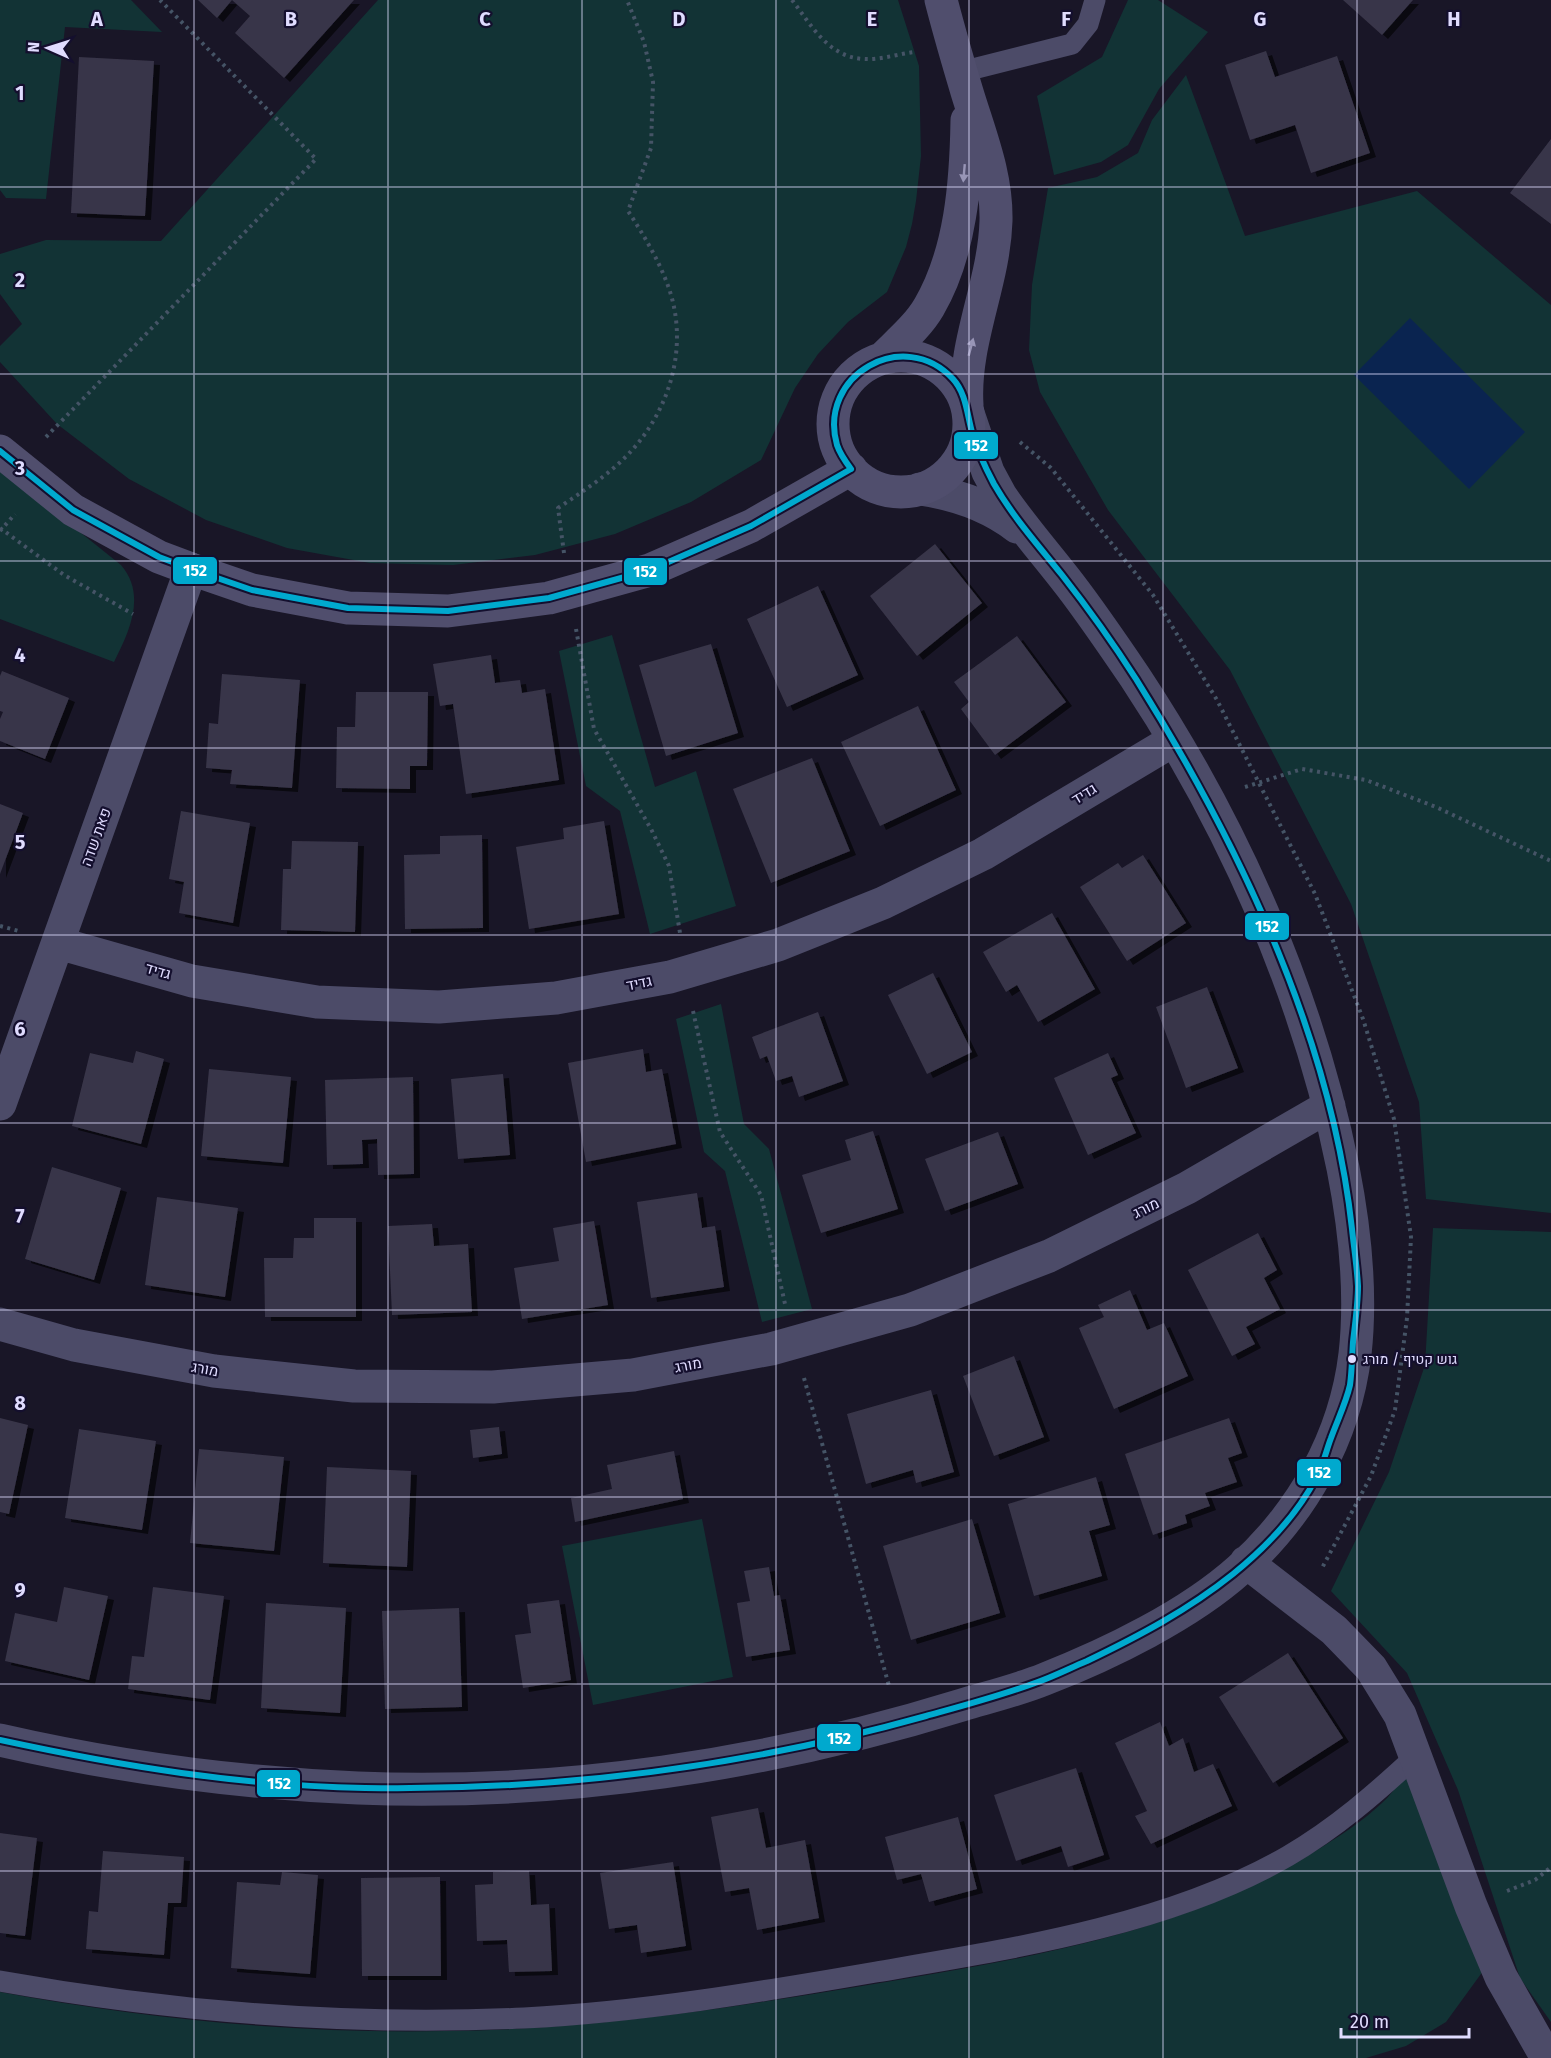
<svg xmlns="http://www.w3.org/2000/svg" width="1551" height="2058" font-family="'Fira Sans',Heebo,sans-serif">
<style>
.green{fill:#123335}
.water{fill:#0a2450}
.building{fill:#383548;filter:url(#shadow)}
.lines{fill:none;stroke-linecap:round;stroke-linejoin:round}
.path{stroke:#455466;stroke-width:4;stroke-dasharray:3 4.5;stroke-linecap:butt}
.lane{stroke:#4c4b68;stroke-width:21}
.street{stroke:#4c4b68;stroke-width:33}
.secondary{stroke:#504e6d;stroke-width:33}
.bus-1-casing{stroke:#140f2e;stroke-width:10}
.bus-1{stroke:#00a9ce;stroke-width:6}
.oneway{fill:#9895b6}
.grid{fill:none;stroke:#e0dcff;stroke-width:1.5;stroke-opacity:0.55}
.bus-dot{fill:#e0dcff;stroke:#140f2e;stroke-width:2}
.labels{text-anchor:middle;stroke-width:4.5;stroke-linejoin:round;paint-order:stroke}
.bus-label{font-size:14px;fill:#e0dcff;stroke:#140f2e;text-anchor:start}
.street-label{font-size:15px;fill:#e0dcff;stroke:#140f2e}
.grid-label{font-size:20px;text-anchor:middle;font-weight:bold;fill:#e0dcff;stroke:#140f2e;stroke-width:4.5;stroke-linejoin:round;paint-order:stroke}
.line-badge{stroke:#140f2e;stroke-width:2}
.badge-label{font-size:16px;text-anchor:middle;font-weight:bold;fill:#fff}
</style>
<defs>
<filter id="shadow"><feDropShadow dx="6" dy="4" stdDeviation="0" flood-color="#0009"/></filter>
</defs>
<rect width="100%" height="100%" fill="#191627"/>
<path class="green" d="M0,0h131l31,32 -97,-5 -19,172 -40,-1 -6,-8z
M378,0h520l21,66 2,90 -5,45 -4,23 -6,23 -19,45 -39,30 -30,32 -23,34 -34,72 -70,42 -76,32 -80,21 -82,10 -83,-2 -83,-15 -81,-28 -77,-41 -72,-55 -57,-62v-16l22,-22 -22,-30v-40l46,-14 115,1z
M1128,0h30l50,32 -49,57 -31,56 -27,17 -47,13 -17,-79 65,-39z
M1186,75l59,161 172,-45 134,114v908l-125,-14 -7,-97 -68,-198 -121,-234 -122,-160 -68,-118 -11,-42 3,-65 16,-97 49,-11 41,-24 14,-33z
M0,468l121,97c26,30 8,67 -7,97l-114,-43z
M612,635l43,152 41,-16 40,135 -86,28 -30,-123 -34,-25 -27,-135z
M721,1004l23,120 25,25 43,160 -50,13 -37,-151 -21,-19 -28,-133z
M1433,1228l118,4v790l-31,-44 -62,-188 -51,-117 -76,-82 58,-119 36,-107z
M702,1519l31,158 -140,28 -31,-159z
M1405,1774l81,193 -40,55 -40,24 -40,12h-1366v-66c147,27 297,42 446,39 140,-1 278,-22 416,-45 156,-26 319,-51 455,-136 23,-14 46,-29 65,-47 9,-8 16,-19 23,-29z"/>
<path class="water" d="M1410,318l115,114 -56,57 -115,-114z"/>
<path class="building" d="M198,0h156l-70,78 -49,-45 15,-17 -18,-16 -15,18z
M1343,0h70l-31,35z
M1266,51l9,26 62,-21 33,97 -59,20 -16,-48 -45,15 -25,-75z
M79,57l75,4 -9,155 -74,-3z
M1551,139v85l-41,-31z
M935,544l47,59 -65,53 -47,-60z
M818,586l40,89 -71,32 -40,-88z
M1017,636l49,66 -71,53 -34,-46 8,-7 -15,-20z
M711,644l27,89 -72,23 -27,-91z
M491,655l4,28 25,-3 2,13 23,-4 14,91 -93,14 -13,-90 -13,2 -7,-42z
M2,671l67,27 -24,61 -45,-18v-22l3,-7 -3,-1v-35z
M222,674l78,6 -8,108 -62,-4 2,-14 -26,-2 3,-45 9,1z
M356,692h72l-1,74h-17v23l-74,-1 1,-61h18z
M918,706l38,84 -76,36 -39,-84z
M812,758l38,93 -79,32 -38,-94z
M0,804l23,9 -23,61z
M181,811l69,12 -17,100 -54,-10 5,-31 -15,-3z
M604,821l15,93 -90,15 -13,-82 48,-8 -1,-11z
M482,835l1,93 -78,1 -1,-74 36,-1v-18z
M292,841l66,1 -3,90 -74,-2 2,-61h8z
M1143,855l43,68 -59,38 -47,-74 38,-24 4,5z
M1052,913l43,76 -57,33 -21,-37 -11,7 -23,-40z
M933,973l39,79 -45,22 -39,-79z
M1207,987l31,81 -52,20 -30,-81z
M818,1012l25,69 -44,16 -7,-21 -16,5 -9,-25 -7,3 -8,-22z
M643,1049l3,23 16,-3 14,75 -90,18 -18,-99z
M136,1051l28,8 -23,85 -69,-18 18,-73 43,10z
M1108,1053l10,22 -7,3 25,55 -48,22 -34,-77z
M209,1069l82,8 -8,86 -82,-7z
M503,1074l7,81 -52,4 -7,-80z
M413,1077l1,97 -36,1 -1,-36 -15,1 1,24 -36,1 -2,-85z
M873,1131l25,78 -77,24 -19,-58 49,-15 -6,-20z
M998,1132l20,52 -73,27 -20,-52z
M52,1167l69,21 -27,92 -69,-21z
M697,1193l5,35 13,-2 9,61 -73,11 -14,-96z
M157,1197l81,11 -13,89 -80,-12z
M314,1218h42v99h-91l-1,-59h29l1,-20h20z
M594,1221l14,84 -86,14 -8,-51 45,-7 -6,-33z
M432,1224l2,22 34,-2 4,68 -80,3 -4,-89z
M1258,1233l19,37 -13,8 16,31 -34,18 9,17 -23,12 -44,-86z
M1130,1290l17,40 17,-7 24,53 -74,33 -35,-81 25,-11 -6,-12z
M1014,1356l30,81 -50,19 -31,-80z
M931,1390l23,82 -38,11 -3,-13 -47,14 -19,-70z
M0,1418l28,7 -19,89 -9,-2z
M1229,1418l13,35 -14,5 9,24 -32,11 5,13 -25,9 2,8 -34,12 -28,-81z
M499,1427l3,27 -29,4 -3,-28z
M79,1429l77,12 -14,89 -77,-12z
M199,1449l85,8 -10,94 -84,-8z
M674,1451l9,48 -108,23 -4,-24 41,-9 -5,-24z
M327,1467l84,4 -4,96 -84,-4z
M1096,1477l14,48 -21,6 13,45 -68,20 -26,-92z
M972,1519l28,94 -89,27 -28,-94z
M769,1567l5,29 6,-1 10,55 -44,7 -9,-54 13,-2 -6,-30z
M64,1587l44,9 -19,84 -84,-19 10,-48 42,9z
M153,1587l71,9 -14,104 -82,-11 4,-33 12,1z
M559,1600l12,80 -48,8 -8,-53 16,-2 -4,-29z
M266,1603l80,5 -6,105 -79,-5z
M459,1608l3,99 -77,2 -3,-98z
M1288,1653l55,85 -70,45 -54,-86z
M1160,1722l9,24 14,-8 11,34 19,-8 19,42 -81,38 -16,-28 12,-5 -32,-68z
M1076,1768l28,87 -36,12 -7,-21 -45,15 -22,-66z
M758,1808l8,40 39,-8 14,78 -62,12 -8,-42 -24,4 -14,-75z
M958,1817l19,72 -48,13 -8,-28 -24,6 -12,-43z
M0,1833l37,5 -12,98 -25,-3z
M103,1851l81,6 -3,46h-13l-4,52 -78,-6 3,-38 9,1z
M673,1862l13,84 -45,7 -4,-28 -28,4 -9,-56z
M529,1871l2,34 18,-1 3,67 -43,1 -2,-32 -30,1 -2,-56 18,-1v-12z
M282,1872l36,3 -8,99 -79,-6 6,-86 43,3z
M440,1877l1,99h-79l-1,-98z"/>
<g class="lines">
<path class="path" d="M792,0c20,26 36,57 72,59 16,1 34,-5 50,-7
M46,437l270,-278 -156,-159
M1020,442l31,26 102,127 64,105 98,194 48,125 31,100 17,118 -4,81 -12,92 -24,66 -50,94
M0,528l64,47 69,39
M0,531l15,-17
M564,553l-6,-45c21,-14 41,-27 59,-43 51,-45 75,-117 50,-182 -10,-26 -24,-49 -39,-72l23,-63 2,-66 -9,-40 -17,-42
M576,629l18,100 57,100 18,37 11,67
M1245,787l57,-18 64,11 70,27 115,54
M0,926l19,5
M693,1011l27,121 41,63 24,109
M804,1378l85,308
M1507,1891l28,-11 16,-13"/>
<path class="lane" d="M961,72l111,-28 16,-20 7,-24
M0,1981c173,31 348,45 524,37 118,-6 236,-26 352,-46 135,-23 293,-47 412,-116 48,-28 88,-63 128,-100"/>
<path class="street" d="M920,489c36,5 68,16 97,38
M58,943l134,38 125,21 122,5 117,-9 114,-21 108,-32 105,-42 100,-49 191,-114
M0,1104l191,-535
M0,1324l74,21 140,26 140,15 139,1 140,-12 138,-26 139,-39 139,-54 138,-68 142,-82
M1246,1562l88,68 37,38 29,47 71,191 30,71 46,81
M0,1740c118,27 238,43 358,48 203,8 410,-23 604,-83 27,-8 56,-15 83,-26 64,-25 144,-64 195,-110 62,-56 105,-131 115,-215 7,-62 0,-125 -12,-186 -35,-174 -110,-343 -208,-491 -21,-31 -42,-62 -65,-92 -23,-30 -48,-58 -69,-89l-13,-24 -19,-56"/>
<path class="secondary" d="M941,0c8,31 17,62 26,92 13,43 30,83 29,129 -2,63 -33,121 -29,184
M833 424a68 68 0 1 1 136 0a68 68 0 1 1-136 0Z
M883,358c16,-16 35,-32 46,-51 32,-55 37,-125 38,-187
M0,451l73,59 86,47 32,12 61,21 96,18 100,3 101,-13 101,-28 101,-44 100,-57"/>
<defs>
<path id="bus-1" d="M0,451l73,59 86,47 32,12 61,21 96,18 100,3 101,-13 101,-28 101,-44 100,-57
M0,1740c120,26 242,46 365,48 190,3 379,-21 561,-72 36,-10 74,-20 109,-33 18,-6 35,-15 52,-22 52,-25 101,-51 146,-87 32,-26 64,-59 83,-96 7,-12 10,-27 15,-40 6,-17 15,-35 19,-53 2,-14 2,-29 3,-43 2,-18 5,-38 5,-56 -1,-19 -4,-38 -6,-57 -21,-193 -114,-387 -216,-550 -23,-36 -48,-71 -74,-104 -24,-30 -49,-58 -68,-91 -9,-17 -17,-34 -22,-52 -5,-18 -6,-39 -19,-53 -49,-53 -136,-4 -116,66 3,9 8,16 14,24"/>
</defs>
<use href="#bus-1" class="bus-1-casing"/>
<use href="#bus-1" class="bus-1"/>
</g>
<defs><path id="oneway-solid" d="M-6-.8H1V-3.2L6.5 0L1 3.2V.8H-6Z" transform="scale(1.5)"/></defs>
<g class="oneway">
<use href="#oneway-solid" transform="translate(964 173) rotate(95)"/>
<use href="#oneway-solid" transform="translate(971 347) rotate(-75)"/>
</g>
<path class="grid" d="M194,0v2058M388,0v2058M582,0v2058M776,0v2058M969,0v2058M1163,0v2058M1357,0v2058M0,187h1551M0,374h1551M0,561h1551M0,748h1551M0,935h1551M0,1123h1551M0,1310h1551M0,1497h1551M0,1684h1551M0,1871h1551"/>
<circle class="bus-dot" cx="1352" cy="1359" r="5"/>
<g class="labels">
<g class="bus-label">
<text x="1363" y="1364">גוש קטיף / מורג</text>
</g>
<g class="street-label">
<text transform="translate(1084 794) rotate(-31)" y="5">גדיד</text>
<text transform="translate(96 837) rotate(-70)" y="5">פאת שדה</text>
<text transform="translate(158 971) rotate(16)" y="5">גדיד</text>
<text transform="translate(639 983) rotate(-11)" y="5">גדיד</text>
<text transform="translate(1146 1208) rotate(-26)" y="5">מורג</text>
<text transform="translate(688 1365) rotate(-11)" y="5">מורג</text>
<text transform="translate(205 1369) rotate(10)" y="5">מורג</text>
</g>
</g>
<g class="grid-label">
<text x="97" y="26">A</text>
<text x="291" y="26">B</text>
<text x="485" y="26">C</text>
<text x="679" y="26">D</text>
<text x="872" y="26">E</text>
<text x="1066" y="26">F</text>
<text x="1260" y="26">G</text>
<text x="1454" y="26">H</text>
<text x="20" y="100">1</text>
<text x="20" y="287">2</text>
<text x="20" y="475">3</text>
<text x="20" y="662">4</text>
<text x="20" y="849">5</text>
<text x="20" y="1036">6</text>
<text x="20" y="1223">7</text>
<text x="20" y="1410">8</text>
<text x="20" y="1597">9</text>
</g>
<g class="line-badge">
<rect x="953" y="431" width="46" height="29" rx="6" fill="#00a9ce"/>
<rect x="172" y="556" width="46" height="29" rx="6" fill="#00a9ce"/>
<rect x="623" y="557" width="45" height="29" rx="6" fill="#00a9ce"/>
<rect x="1244" y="912" width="46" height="29" rx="6" fill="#00a9ce"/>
<rect x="1296" y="1458" width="46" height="29" rx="6" fill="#00a9ce"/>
<rect x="816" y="1723" width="46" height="29" rx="6" fill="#00a9ce"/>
<rect x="256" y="1769" width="45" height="29" rx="6" fill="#00a9ce"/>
</g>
<g class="badge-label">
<text x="976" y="451">152</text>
<text x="195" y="576">152</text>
<text x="645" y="577">152</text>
<text x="1267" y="932">152</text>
<text x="1319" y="1478">152</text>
<text x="839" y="1744">152</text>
<text x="279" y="1789">152</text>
</g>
<g transform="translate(48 48) rotate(273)" stroke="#140f2e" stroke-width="4.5" paint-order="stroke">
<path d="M0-4.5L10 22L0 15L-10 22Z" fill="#e0dcff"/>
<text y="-9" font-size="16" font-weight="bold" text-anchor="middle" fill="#e0dcff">N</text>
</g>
<path d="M1341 2028v9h128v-9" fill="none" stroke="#e0dcff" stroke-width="3"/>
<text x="1350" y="2028" font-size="18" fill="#e0dcff" stroke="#140f2e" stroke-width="4.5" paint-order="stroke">20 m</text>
</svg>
